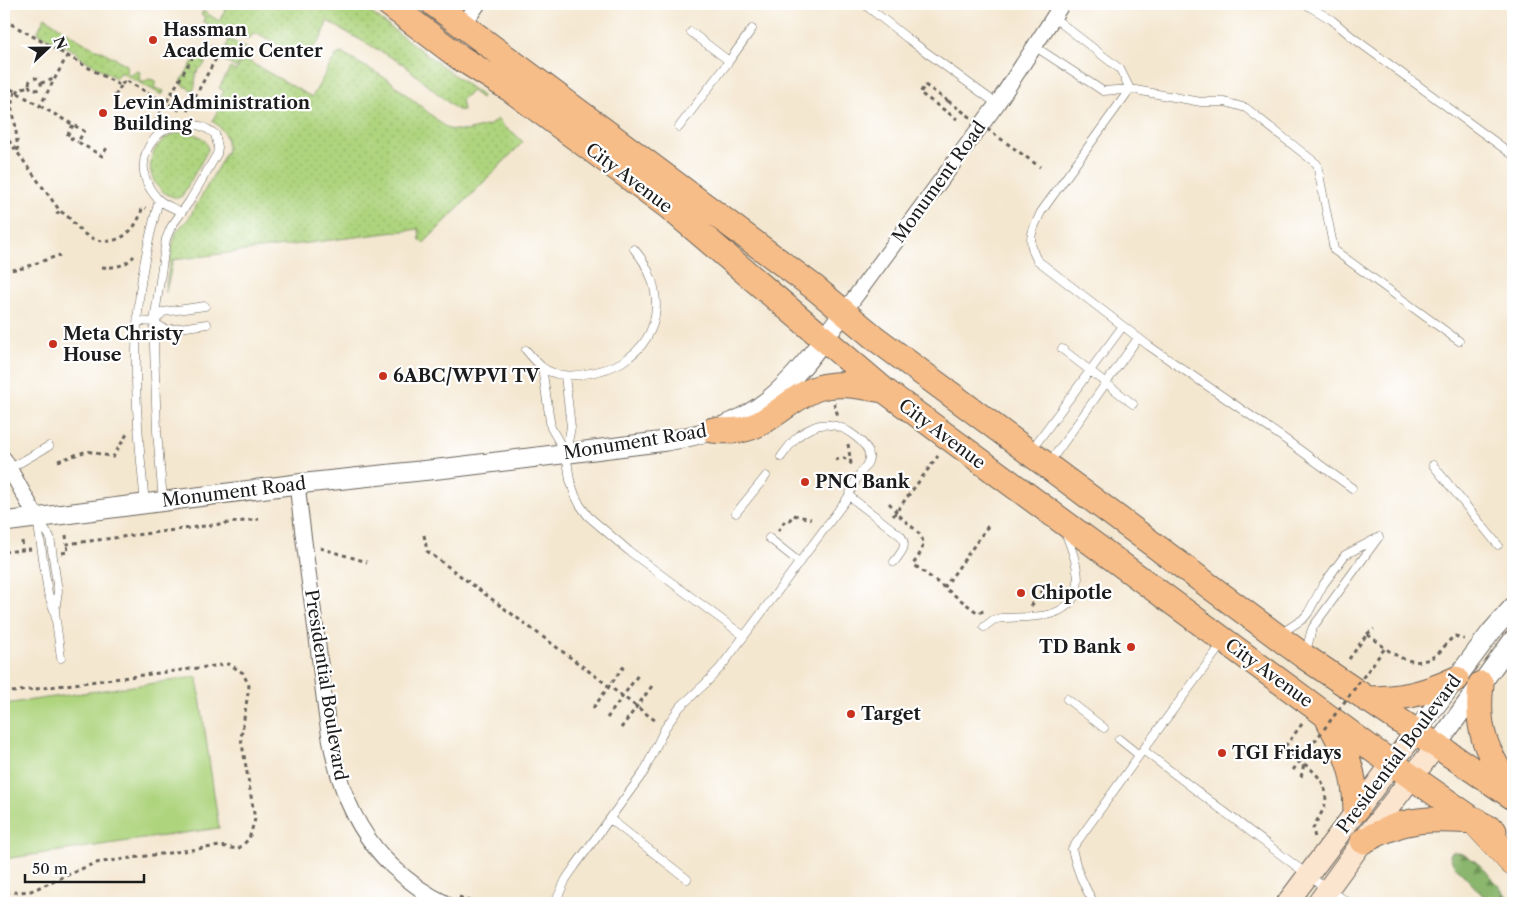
<svg xmlns="http://www.w3.org/2000/svg" width="1517" height="907" font-family="'Libre Caslon Text',serif">
<style>
.grass{fill:url(#grass-dots);stroke:#65784d}
.forest{fill:url(#forest-firs);stroke:#536944}
.pitch{fill:#aed47e;stroke:#65784d}
.lines{fill:none;stroke-linecap:round;stroke-linejoin:round}
.service-casing{stroke:#68635b;stroke-width:9}
.minor-casing{stroke:#68635b;stroke-width:17}
.tertiary-casing{stroke:#68635b;stroke-width:21}
.secondary-casing{stroke:#68635b;stroke-width:23}
.trunk-casing{stroke:#68635b;stroke-width:27}
.motorway-casing{stroke:#68635b;stroke-width:29}
.path{stroke:#68635b;stroke-width:3;stroke-dasharray:4 4;stroke-linecap:butt}
.service{stroke:#fff;stroke-width:8}
.minor{stroke:#fff;stroke-width:15}
.tertiary{stroke:#fff;stroke-width:19}
.secondary{stroke:#fce5cf;stroke-width:21}
.trunk{stroke:#f7bd88;stroke-width:25}
.motorway{stroke:#f7bd88;stroke-width:28}
.path-bridge{stroke:#68635b;stroke-width:3;stroke-dasharray:4 4;stroke-linecap:butt}
.poi-dot{fill:#c8321e;stroke:#fff;stroke-width:2}
.labels{text-anchor:middle;stroke-width:4.5;stroke-linejoin:round;paint-order:stroke}
.poi-label{font-size:18px;font-weight:bold;fill:#1c1c1c;stroke:#fff;text-anchor:start}
.street-label{font-size:18px;fill:#1c1c1c;stroke:#fff}
</style>
<defs>
<pattern id="grass-dots" width="8" height="8" patternUnits="userSpaceOnUse" patternTransform="scale(1.25)"><rect width="8" height="8" fill="#aed47e"/><path d="M2 2h.1M6 6h.1" fill="none" stroke="#95b56c" stroke-width="1.8" stroke-linecap="round"/></pattern>
<pattern id="forest-firs" width="22" height="20" patternUnits="userSpaceOnUse" patternTransform="scale(1.25)"><rect width="22" height="20" fill="#8ab66d"/><path d="M5 1l3.5 6h-7zM16 11l3.5 6h-7z" fill="#709359"/></pattern>
</defs>
<rect width="100%" height="100%" fill="#fff"/>
<filter id="ink" filterUnits="userSpaceOnUse"><feTurbulence type="fractalNoise" baseFrequency=".02" numOctaves="2"/><feDisplacementMap in="SourceGraphic" scale="10" xChannelSelector="R" yChannelSelector="G"/><feConvolveMatrix kernelMatrix="1 2 1 2 8 2 1 2 1" color-interpolation-filters="sRGB"/></filter>
<filter id="wash" filterUnits="userSpaceOnUse"><feTurbulence type="fractalNoise" baseFrequency=".0096" numOctaves="4" result="noise"/><feDisplacementMap in="SourceGraphic" scale="20" xChannelSelector="R" yChannelSelector="G"/><feGaussianBlur stdDeviation="1.12" result="paint"/><feColorMatrix in="noise" values="0 0 0 0 0 0 0 0 0 0 0 0 0 0 0 0 0 1.4 0 .05"/><feComposite in="paint" operator="in"/></filter>
<g filter="url(#wash)">
<rect width="100%" height="100%" fill="#f4e7d0"/>
<path class="grass" d="M229,4h130l123,92 -1,2 -9,-7 -11,9 2,10h-6l-54,-46 -76,-43c-3,14 -9,27 -24,32l-24,-7 -20,-12h-5l-7,5c-6,-4 -13,-5 -17,0l-22,-13v-2l-5,-3 2,-4 -4,-2 2,-4 16,10z
M45,17c8,6 47,33 55,33l27,15 -1,5 2,4 4,1 5,-4 3,1 -1,6 4,5 6,-4 5,1 3,2 -3,4 1,2 9,3 -2,4 -42,-23 -4,6 -38,-22v-3l-15,-8 -1,2 -25,-14z
M229,39l18,10 -11,19 -11,-7 -2,-4z
M198,53l3,1 -2,3 5,2 1,5 -9,9 -1,13 -2,5 -13,-8z
M246,53l3,1 -3,6 66,37 24,-42 5,-2 48,27 59,49 18,2 24,-6 7,-6 8,9 9,5 9,9 -99,101 -4,-2 -1,-12 -246,31 -7,32h-1l7,-45 4,-15 13,-14 38,-67c1,-14 -3,-22 -15,-30l8,-14 -3,-3 7,-13 -5,-3 11,-20 6,3z
M184,132c10,1 24,5 24,18l-26,46 -4,2c-40,-8 -35,-62 6,-66z"/>
<path class="forest" d="M1454,852c27,4 42,34 59,51h-21l-6,-4 -33,-35 -3,-9 1,-2z"/>
<path class="pitch" d="M197,677l22,151 -215,31v-155z"/>
</g>
<g filter="url(#ink)">
<g class="lines">
<defs>
<path id="service" d="M864,4l43,34 90,66
M1305,4l27,16 20,17 161,118
M1053,17l67,52 10,20
M1034,46l69,45 27,-2 71,13h24l21,6 71,56 17,86 125,91
M729,61l23,-32
M1130,89l-89,123c-9,19 -15,28 -4,48l112,86 133,91 70,51
M679,127l50,-66 -38,-29
M138,321l16,1 12,8 41,-6
M154,322l9,-10 42,-6
M1062,349l71,55
M526,350c5,6 10,12 16,17 13,10 32,10 48,6 11,-2 22,-5 32,-11 43,-26 43,-77 12,-113
M542,367l9,61 14,24
M565,376l6,51 -5,26 4,27 5,15 5,10 8,11 41,35 115,85
M1032,449l91,-123
M1050,462l88,-124
M1433,465l65,80
M9,469l40,-23
M849,496l52,40c7,10 0,17 -7,26
M163,501l-6,-70 -3,-85v-24l12,-83 5,-12 18,-25 28,-48 1,-7 -3,-13c-45,-34 -97,24 -57,65 6,6 16,9 23,13
M145,503c-7,-66 -13,-135 -6,-202 3,-34 11,-68 20,-101
M736,513l30,-37
M37,518l11,75 7,20 6,45
M40,521l10,16 8,54 -3,20
M769,538l30,24
M984,627l9,-7 8,-2c16,-1 35,0 50,-4 41,-13 26,-53 14,-82
M1280,634l23,-15 5,-6 15,-28 22,-30 34,-18
M1222,644l-79,106 133,101 52,39 22,13
M1306,652l5,-20 2,-5 65,-89
M1067,699l37,29
M1119,739l20,16
M610,819l77,60
M417,903l7,-10
M555,903l11,-24 9,-13 69,-94 21,-44 15,-21 26,-24 15,-16 128,-171c2,-6 5,-13 8,-18 4,-6 11,-12 12,-20 2,-14 -25,-32 -38,-33 -6,-1 -14,0 -19,3 -14,5 -23,18 -31,29
M1094,903c-10,-16 -18,-35 -22,-54l71,-99"/>
<path id="minor" d="M463,25l15,-21
M844,312l153,-208 65,-100
M4,459l33,59
M297,484c6,54 14,108 21,162 10,79 12,161 74,220 16,15 33,28 53,37"/>
<path id="tertiary" d="M4,522l293,-38 151,-16 218,-27c96,-15 124,-56 178,-129
M1416,732l75,-100 22,-25
M1436,746l77,-106"/>
<path id="secondary" d="M1287,903l129,-171
M1318,903l45,-62 73,-95"/>
<path id="trunk" d="M389,4l70,53 51,32 159,118 215,183 492,362 99,69 19,10
M434,4l381,284 60,50 430,319 208,140
M713,430c9,1 19,1 27,0 30,-5 50,-33 78,-42 21,-7 45,-1 66,2
M1481,684c-6,50 7,68 32,110
M1366,699c35,0 58,-5 90,-20
M1328,719c19,36 27,51 28,91
M1363,841c14,-7 29,-15 44,-18 22,-5 46,-3 68,-2"/>
<path id="motorway" d="M1475,821l38,41"/>
</defs>
<use href="#service" class="service-casing"/>
<use href="#minor" class="minor-casing"/>
<use href="#tertiary" class="tertiary-casing"/>
<use href="#secondary" class="secondary-casing"/>
<use href="#trunk" class="trunk-casing"/>
<use href="#motorway" class="motorway-casing"/>
<path class="path" d="M4,20l117,66 4,-6 56,31
M4,29l7,-14
M207,51l2,1 3,-6
M29 84a6 6 0 1 1 12 0a6 6 0 1 1-12 0Z
M41,83l13,-4
M4,85l36,21 27,-50
M15,92l-4,14 4,15 3,31
M17,93l2,-4 10,-3
M115,96l6,-10
M948,101l-23,-16 -5,8 37,26
M40,106l44,25 -6,11 24,14 6,-10
M187,111l33,-60 -9,-6
M155,122l41,-71
M73,125l-6,11 11,6
M4,134l56,77c12,7 16,17 26,24 25,16 51,-1 56,-27h4
M56,214l4,-3
M102,267c13,1 23,-1 32,-11
M4,271l19,-3 37,-13
M834,403l4,13
M848,444l3,20
M835,460l9,-2 8,6
M58,461l29,-10 26,6 14,-23
M889,503c4,4 7,9 11,13 18,18 34,21 13,48l65,49 8,-3
M893,516l45,-60
M789,521l4,-6 18,4
M778,531l8,-12
M66,535l1,9 192,-25
M424,535l3,16 229,170
M22,541l1,8
M320,548l47,14
M4,552l27,-3
M62,553l6,-1 -1,-8
M944,588l44,-62
M1031,606l16,-21
M1367,634l7,-5
M1349,659l18,-25c20,15 43,39 69,21 7,-5 11,-14 19,-19l9,3
M4,693l225,-29 14,9 6,13 -8,52 14,81 -6,20 -11,10 -18,-3 -125,17 -64,28 -27,2
M593,708l32,-43
M607,718l31,-43
M1302,724l-18,24 2,3c18,13 45,27 39,53 -2,9 -9,16 -12,25l2,9
M621,728l31,-42
M1293,770l7,-9
M1301,777l3,-13
M459,897l15,6"/>
<use href="#service" class="service"/>
<use href="#minor" class="minor"/>
<use href="#tertiary" class="tertiary"/>
<use href="#secondary" class="secondary"/>
<use href="#trunk" class="trunk"/>
<use href="#motorway" class="motorway"/>
<path class="path-bridge" d="M948,101l92,66
M1300,761l85,-113"/>
</g>
</g>
<g class="poi-dot">
<circle cx="153" cy="40" r="5"/>
<circle cx="103" cy="113" r="5"/>
<circle cx="53" cy="344" r="5"/>
<circle cx="383" cy="376" r="5"/>
<circle cx="805" cy="482" r="5"/>
<circle cx="1021" cy="593" r="5"/>
<circle cx="1131" cy="647" r="5"/>
<circle cx="851" cy="714" r="5"/>
<circle cx="1222" cy="753" r="5"/>
</g>
<g class="labels">
<g class="poi-label">
<text x="163" y="36">Hassman<tspan x="163" dy="21">Academic Center</tspan></text>
<text x="113" y="109">Levin Administration<tspan x="113" dy="21">Building</tspan></text>
<text x="63" y="340">Meta Christy<tspan x="63" dy="21">House</tspan></text>
<text x="393" y="382">6ABC/WPVI TV</text>
<text x="815" y="488">PNC Bank</text>
<text x="1031" y="599">Chipotle</text>
<text x="1121" y="653" text-anchor="end">TD Bank</text>
<text x="861" y="720">Target</text>
<text x="1232" y="759">TGI Fridays</text>
</g>
<g class="street-label">
<text transform="translate(629 178) rotate(37)" y="6">City Avenue</text>
<text transform="translate(939 182) rotate(-54)" y="6">Monument Road</text>
<text transform="translate(942 434) rotate(37)" y="6">City Avenue</text>
<text transform="translate(635 442) rotate(-9)" y="6">Monument Road</text>
<text transform="translate(234 492) rotate(-7)" y="6">Monument Road</text>
<text transform="translate(1269 673) rotate(36)" y="6">City Avenue</text>
<text transform="translate(326 685) rotate(81)" y="6">Presidential Boulevard</text>
<text transform="translate(1399 754) rotate(-53)" y="6">Presidential Boulevard</text>
</g>
</g>
<rect width="1517" height="907" fill="none" stroke="#fff" stroke-width="20"/>
<g transform="translate(48 48) rotate(68)" stroke="#ffffff" stroke-width="4" paint-order="stroke">
<path d="M0-4L9 19L0 12L-9 19Z" fill="#1c1c1c"/>
<text y="-8" font-size="14" font-weight="bold" text-anchor="middle" fill="#1c1c1c">N</text>
</g>
<path d="M25 874v8h119v-8" fill="none" stroke="#1c1c1c" stroke-width="2.5"/>
<text x="32" y="874" font-size="15" fill="#1c1c1c" stroke="#ffffff" stroke-width="4" paint-order="stroke">50 m</text>
</svg>
